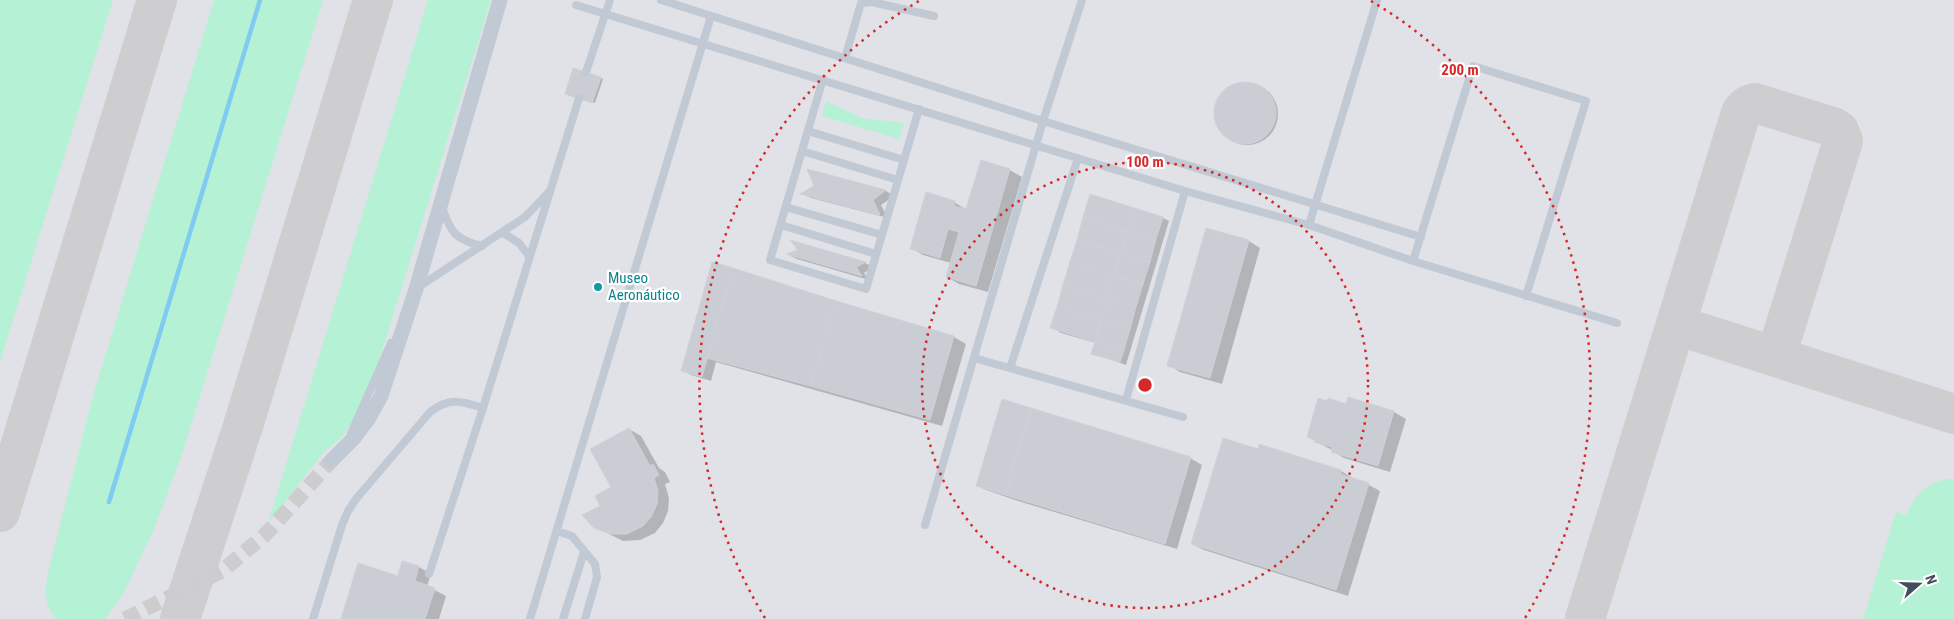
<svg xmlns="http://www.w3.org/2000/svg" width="1954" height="619" font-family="'Roboto Condensed',sans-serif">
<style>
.airport{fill:#e0e2e7}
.green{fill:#b5f1d4}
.shadow{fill:#0003}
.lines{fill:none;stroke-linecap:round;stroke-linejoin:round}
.stream{stroke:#7fcbf1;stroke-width:4.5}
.taxiway{stroke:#ceced1;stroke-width:40}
.building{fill:#cacdd4;stroke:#cfd1d8}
.street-tunnel{stroke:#cdccce;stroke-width:15;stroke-dasharray:15 8;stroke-linecap:butt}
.lane{stroke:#c1c9d5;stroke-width:8}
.street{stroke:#c1c9d5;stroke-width:15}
.ring{fill:none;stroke:#d62828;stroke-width:2.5;stroke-dasharray:2.5 5}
.culture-dot{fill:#0f9aa8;stroke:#fff;stroke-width:2}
.labels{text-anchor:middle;stroke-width:4.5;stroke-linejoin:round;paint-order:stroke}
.culture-label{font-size:15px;fill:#0d838f;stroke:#fff;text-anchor:start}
.centre{fill:#d62828;stroke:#fff;stroke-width:2.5}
.ring-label{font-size:15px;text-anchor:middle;font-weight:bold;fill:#d62828;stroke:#fff;stroke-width:4.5;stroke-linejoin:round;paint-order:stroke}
</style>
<rect width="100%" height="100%" fill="#efeceb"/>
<path class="airport" d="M0,0h1954v619h-1954z"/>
<path class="green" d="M0,0h113l-113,362z
M214,0h109l-141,454 -28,75 -31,65 -18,25h-49c-11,-12 -11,-26 -9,-42l45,-178z
M428,0h63l-124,399 -25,38 -17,14 -57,72z
M826,101l36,17 42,5 -5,16 -77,-23z
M1949,479l5,1v139h-91l33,-107 10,3c10,-20 19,-33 43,-36z"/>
<path class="shadow" d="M600,78l3,1 -8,24 -26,-8z
M1216 114a31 31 0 1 1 62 0a31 31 0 1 1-62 0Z
M981,162l29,8 12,7 -34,115 -29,-8 -12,-7 4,-14 -28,-8 -12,-7 43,-46 13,8z
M809,171l77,20 8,5 -13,9 7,13 -77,-20 -8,-4 12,-7z
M1163,218l6,3 -43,144 -33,-12 3,-10 -35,-10 -9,-6z
M1249,241l11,7 -38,136 -42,-12 -11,-7z
M793,242l72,21 8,4 -9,6 5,7 -72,-21 -8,-4 10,-4z
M713,263l241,74 12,7 -24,82 -226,-64 -5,19 -20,-6 -9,-5z
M1349,399l45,13 12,7 -16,53 -46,-14 -12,-7v-1l-24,-13 39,-32z
M629,429l12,7 18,32 6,4 5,10 -5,2 4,14 -1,13 -5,12 -8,10 -15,7 -17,1 -28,-14 7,-21 10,-19z
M1260,445l81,26 12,7 -1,1 17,6 11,6 -32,105 -144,-46 -12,-6 67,-93z
M1190,458l12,7 -25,84 -159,-48 -32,-11 -9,-5z
M403,563l16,4 12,7 -4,12 19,10 -7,23h-95l54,-42z"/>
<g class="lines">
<path class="stream" d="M109,502l151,-502"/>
<path class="taxiway" d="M1698,332l256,82
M0,512l157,-512
M180,619l63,-193 130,-426
M1585,619l155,-503c2,-7 8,-12 15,-13l78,24 6,4 4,10 -61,196"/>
</g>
<path class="building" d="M573,68l28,9 -9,26 -27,-9z
M1214 113a31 31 0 1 1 62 0a31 31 0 1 1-62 0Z
M981,160l29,9 -34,117 -30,-9 13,-45 -11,-3 -8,29 -30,-9 16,-57 29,9 -1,5 12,3z
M807,169l79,21 -13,10 7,15 -80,-21 14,-8z
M1090,194l44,14 -7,23 -44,-14z
M1134,208l29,9 -7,22 -29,-8z
M1083,217l44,14 -6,22 -44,-13z
M1206,228l43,12 -39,138 -43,-12z
M1127,231l29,8 -6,23 -29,-9z
M790,240l76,22 -10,5 6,9 -76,-22 12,-4z
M1077,240l44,13 -7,23 -44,-14z
M1121,253l29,9 -7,22 -29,-8z
M712,262l21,6 -31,109 -21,-6z
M1070,262l44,14 -7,23 -44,-14z
M733,268l103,33 -26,85 -103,-28z
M1114,276l29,8 -7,23 -29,-8z
M1063,285l44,14 -6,21 -44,-13z
M1107,299l29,8 -6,22 -29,-9z
M836,301l118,35 -24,84 -120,-34z
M1057,307l44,13 -6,22 -45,-14z
M1101,320l29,9 -6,21 -29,-8z
M1095,342l29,8 -4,12 -29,-8z
M1348,397l46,14 -16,55 -47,-14 1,-5 -18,-5 1,-3 -8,-2 11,-39 9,3 1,-3 18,6z
M1002,399l29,9 -26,87 -29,-9z
M1031,408l160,49 -26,87 -160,-49z
M629,428l21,38 3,-2 6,11 -5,3 4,13 -1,13 -6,13 -8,9 -16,8h-17l-16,-6 -12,-13 18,-9 -5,-10 16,-9 -21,-38z
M1223,438l35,11 1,-5 82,26 -1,4 29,9 -33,107 -145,-46z
M402,561l17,5 -4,15 20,7 -10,31h-84l17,-56 40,13z"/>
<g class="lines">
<path class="street-tunnel" d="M125,619l97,-48 44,-37 65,-73"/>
<path class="lane" d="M661,0l382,121 378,116
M576,5l609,186 124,34 104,36 204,62
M845,58l16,-55 11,-1 62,14
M586,72l24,-72
M823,79l-53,181 96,29 53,-180
M808,131l96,29
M802,151l96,29
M442,207c8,25 14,33 40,39
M786,207l96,28
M781,225l95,29
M1309,225l68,-225
M503,233l16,10 10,13
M1413,261l60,-195 113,35 -60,195
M417,288l108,-71 24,-25
M974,358l209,59
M1010,368l68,-210
M1126,400l59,-209
M351,433l40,-90
M925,525l118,-404 39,-121
M557,531l15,5 23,28 2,13 -12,42
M429,574l54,-166 96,-310
M313,619l29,-94 6,-14 8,-12 74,-87c19,-15 31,-11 53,-4
M530,619l181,-603
M563,619l21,-67"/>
<path class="street" d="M331,461l23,-23 15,-20 12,-22 35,-107 84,-289"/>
</g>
<g class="ring">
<circle cx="1145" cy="385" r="223"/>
<path d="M765 618A446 446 0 0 1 919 1M1371 1A446 446 0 0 1 1525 618"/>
</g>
<circle class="culture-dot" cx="598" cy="287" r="5"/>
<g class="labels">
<g class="culture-label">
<text x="608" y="283">Museo<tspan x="608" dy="17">Aeronáutico</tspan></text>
</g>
</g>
<circle cx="1145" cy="385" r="8" class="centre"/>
<g class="ring-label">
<text x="1460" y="75">200 m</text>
<text x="1145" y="167">100 m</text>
</g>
<g transform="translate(1919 584) rotate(70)" stroke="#ffffff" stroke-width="4" paint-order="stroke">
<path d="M0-4L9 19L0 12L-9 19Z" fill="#434c5a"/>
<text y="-8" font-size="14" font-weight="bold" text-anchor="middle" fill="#434c5a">N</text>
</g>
</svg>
